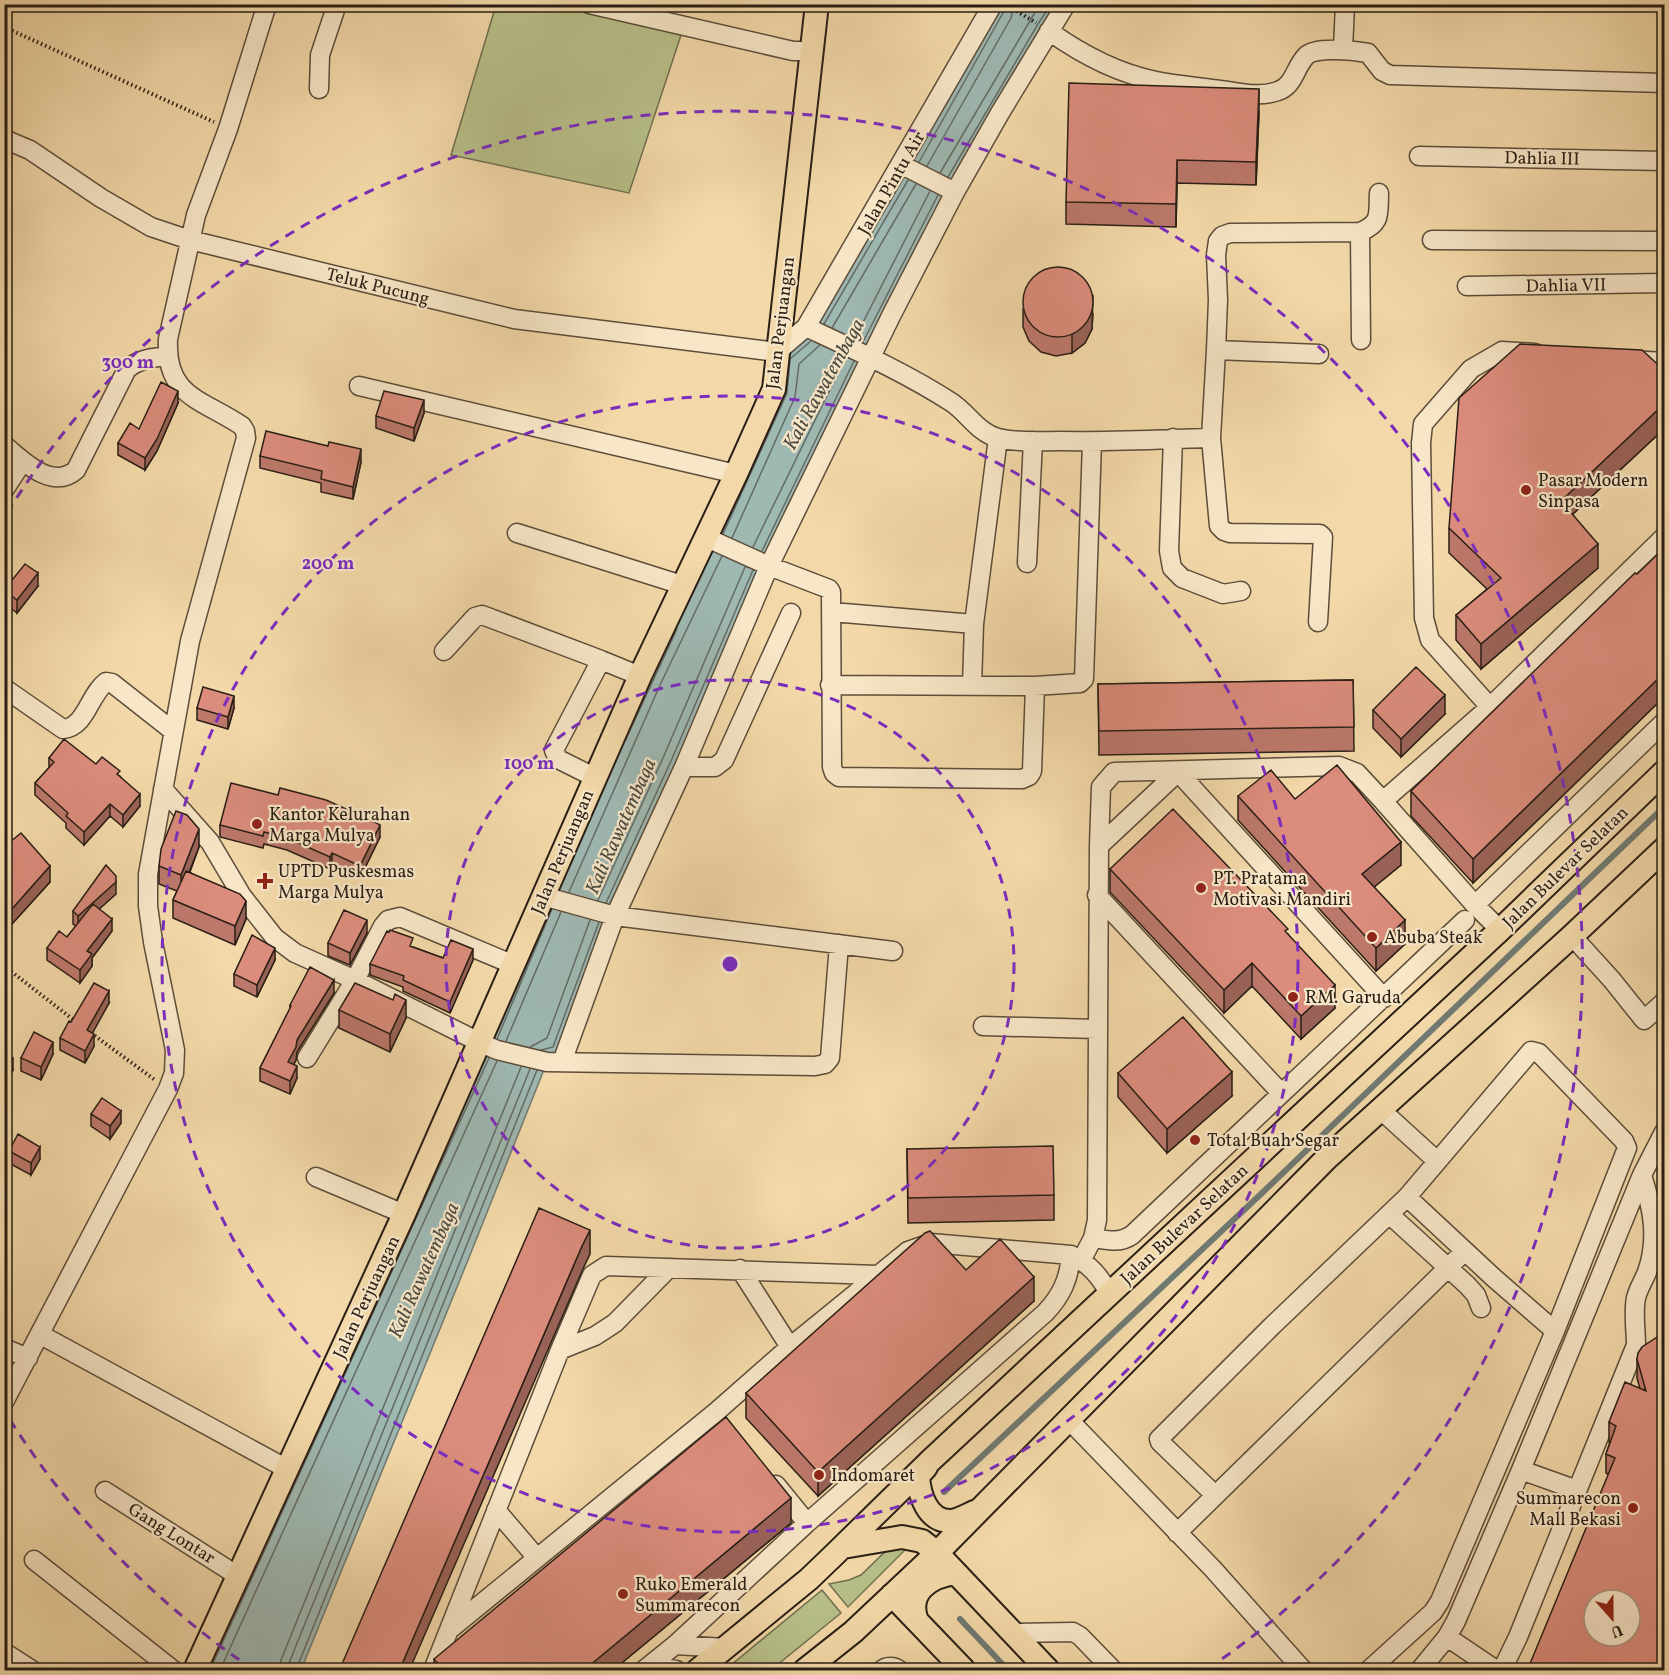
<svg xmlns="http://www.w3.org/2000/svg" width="1669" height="1675" font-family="Vollkorn,serif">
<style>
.green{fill:#b8c08a;stroke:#706f50;stroke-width:1.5}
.water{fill:#9eb8b2;stroke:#6f7a73;stroke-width:1.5}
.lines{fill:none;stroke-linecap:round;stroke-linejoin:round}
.shore{stroke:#646b64;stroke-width:1.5}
.stream{stroke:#6f7a73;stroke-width:6}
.minor-casing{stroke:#5c4d3a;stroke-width:21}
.major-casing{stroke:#291e15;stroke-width:26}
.path{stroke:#291e15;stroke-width:4;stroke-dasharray:1.5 3;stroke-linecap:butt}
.minor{stroke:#f7e6c7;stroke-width:18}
.major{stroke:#f3d9a9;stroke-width:22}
.wall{fill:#bc786b;stroke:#291e15;stroke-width:1.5}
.shaded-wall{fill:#996257;stroke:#291e15;stroke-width:1.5}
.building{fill:#db8c7c;stroke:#291e15;stroke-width:1.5;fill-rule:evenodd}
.ring{fill:none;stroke:#7b2cbf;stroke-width:3;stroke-dasharray:10 8}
.poi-dot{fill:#8f2418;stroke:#f7e6c7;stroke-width:2}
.labels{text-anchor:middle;stroke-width:4.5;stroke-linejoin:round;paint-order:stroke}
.street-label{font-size:18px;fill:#291e15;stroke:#f7e6c7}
.poi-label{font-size:18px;fill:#291e15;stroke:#f7e6c7;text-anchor:start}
.water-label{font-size:20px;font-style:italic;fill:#4c4c44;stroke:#f7e6c7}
.centre{fill:#7b2cbf;stroke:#f7e6c7;stroke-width:3}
.ring-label{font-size:18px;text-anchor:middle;font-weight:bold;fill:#7b2cbf;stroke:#f7e6c7;stroke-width:4.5;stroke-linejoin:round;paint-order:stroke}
</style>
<rect width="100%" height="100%" fill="#f3d9a9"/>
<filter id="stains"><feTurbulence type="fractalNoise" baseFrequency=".00333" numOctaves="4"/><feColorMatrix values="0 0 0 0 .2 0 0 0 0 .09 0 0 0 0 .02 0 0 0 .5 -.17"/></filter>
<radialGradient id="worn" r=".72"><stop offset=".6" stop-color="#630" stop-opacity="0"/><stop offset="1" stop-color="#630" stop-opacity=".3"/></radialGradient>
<path class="green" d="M496,5h93l95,21 -55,167 -178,-38z
M895,1542l17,1 -64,64 -19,-23 20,-4 12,-5z
M822,1590l19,23 -70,57h-46z"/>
<path class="water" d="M993,5h75l-19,26 -280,535 -207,496h-15l-79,198 -167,410h-106l445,-994 137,-324 20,-16z"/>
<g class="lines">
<path class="shore" d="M919,162l84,-149 2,-9
M927,166l84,-148 3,-14
M940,173l100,-169
M948,177l90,-153 13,-20
M824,324l84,-144
M832,328l84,-144
M855,338l75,-147
M863,342l75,-147
M723,534l64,-141 3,-34 21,-18
M732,538l63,-141 4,-33 21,-19
M753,547l93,-190
M762,551l92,-190
M625,741l52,-112
M569,892l91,-207 62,-129
M598,900l65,-142 82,-191
M606,903l65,-142 82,-191
M497,1039l55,-130
M506,1041l55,-129
M530,1047l17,-9 43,-118
M541,1050l12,-3 46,-125
M210,1670l279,-612
M220,1670l277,-609
M279,1670l2,-10 240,-593
M288,1670l1,-7 241,-594
M296,1670l241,-600"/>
<path class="stream" d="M944,1492l317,-298 403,-387
M960,1619l48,51"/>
<defs>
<path id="minor" d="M589,4l204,47h18
M1049,31c32,23 68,42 107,50 21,4 42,6 64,9 19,2 39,8 58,1 16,-5 17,-24 28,-35 9,-10 49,-5 62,-3l14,18 8,4 274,8
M1343,50l2,-46
M319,89l1,-34 17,-51
M4,139l26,11 71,48 50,29 39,13 324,79 263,33 29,-25 187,-323
M1419,156l245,5
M902,165l53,27
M1360,232l1,108
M1432,240l232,1
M1467,286l197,-3
M806,327c49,23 100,46 145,75 17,11 27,31 47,36 20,5 43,3 63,3 50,1 100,-2 150,-3
M1216,350l2,-50 -2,-45 2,-14 4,-5 8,-3 130,-1c22,-9 18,-18 19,-39
M1631,360l33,2
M359,386l377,88
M1173,438l-4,113 3,17 10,10 41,16 18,-3
M4,445c19,16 48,46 72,25l51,-101c12,-10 25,-11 40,-13
M4,490l19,-29
M517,533l165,52
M707,538l62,28 60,23 2,3 1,175 2,6 5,4 183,2 7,-3 3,-5 3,-85
M1027,563l6,-122
M832,612l142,12
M1318,622l5,-85 -3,-3 -90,-1 -6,-2 -5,-5 -8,-88 5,-88 103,4
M444,651l31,-34 7,-2 119,45
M830,685l205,1 45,-3 4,-4 8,-237
M972,686l2,-62 24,-186
M4,688l59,41c23,-2 26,-34 43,-47l6,1 61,48
M1490,707l-60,-67 -6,-22 -3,-175 2,-19 48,-55 31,-18 33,2
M684,767h31l9,-7 67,-147
M1178,772l206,226
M594,777l-36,-18 -4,-9 47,-90 39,16
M163,789l47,53 32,54 33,42 20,15 60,27 126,63 16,7 50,12 268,4 10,-2 5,-6 9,-114
M1099,846l79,-74
M1097,895l184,198
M543,896l72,20 278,35
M1475,905l189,-183
M1500,930l-25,-25 -92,-104 107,-94 174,-170
M1572,936l40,44 32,40 20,-18
M983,1026l114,3
M307,1058l48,-78 28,-54 5,-6 12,-3 114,48
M562,1062l53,-146 69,-149 85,-201 123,-252 63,-122 45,-79 66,-109
M1381,1110l56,51
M316,1177l88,37
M1389,1214l78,71 9,10 5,13
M1093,1238c14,2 26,6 39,-3l333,-315
M1082,1259l11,-21 4,-18 2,-374 2,-59 13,-15 225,-6 18,7 26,28
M740,1269l50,78
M41,1335l246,134
M4,1348l24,10
M560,1350l35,-14 20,-13 54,-55
M4,1402l164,-313 6,-16 1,-23 -22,-108 -5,-36v-32l42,-233 56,-203 -1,-7 -3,-5c-40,-27 -77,-29 -74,-87l28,-124 32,-86 39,-125
M1069,1420l144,149 90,101
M1521,1470l56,20
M776,1485l31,38
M105,1491l133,85
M1214,1494l-54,-52 -1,-3 113,-113 135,-129 87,81 61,53
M496,1510l41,48
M1177,1533l288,-282
M34,1560l139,110
M449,1630l267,-218 74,-65 118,-96 23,-8 140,12c18,8 29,22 39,39
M1013,1633l60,-1 7,4 33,34
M1447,1637l49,33
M675,1645l51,3
M4,1652l28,18
M650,1666l26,4
M433,1670l127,-320 32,-75 14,-9 272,9
M644,1670l31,-25 132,-122 238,-210c17,-18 24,-34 26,-58
M882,1670c4,-4 12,-4 17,0
M1369,1670l64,-58 7,-11 115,-270 72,-183 -3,-7 -85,-88 -8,-2 -124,146
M1420,1670l27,-33 9,-16 65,-151 121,-295 22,-43
M1502,1670l16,-33 118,-292c0,-14 -3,-33 0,-47 2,-9 8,-18 11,-26 12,-34 5,-65 -5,-97"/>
<path id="major" d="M926,1467l-8,9c1,18 9,45 32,45 8,0 19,-7 27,-10
M843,1547l59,-10 20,4 15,12 111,117
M892,1595l72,75
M917,1621c-11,-28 12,-45 39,-48
M195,1670l209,-456 236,-538 96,-202 38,-85 43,-385
M698,1670l111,-91 26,-25 95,-93 570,-531 164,-158
M805,1670l48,-38 84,-79 390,-395 245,-222 92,-87"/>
</defs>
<use href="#minor" class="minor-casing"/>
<use href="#major" class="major-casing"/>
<path class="path" d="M1009,6l27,17
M4,27l210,95
M4,966l71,55
M91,1033l64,47"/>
<use href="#minor" class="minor"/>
<use href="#major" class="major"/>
</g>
<path class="wall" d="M1259,112l-3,73 -79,-2 -1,44 -110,-3v-22z
M1023,309l70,5 -1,15 -7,14 -13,10 -16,3 -15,-4 -12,-11 -6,-14z
M1665,371v57l-92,86 25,54 -117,101 -25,-29v-25l31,-26 -38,-36v-25z
M178,403l-21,48 -12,19 -27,-15v-12z
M424,413l-10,28 -38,-13v-12z
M260,456l101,6 -8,37 -32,-7v-9l-61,-15z
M1665,547v149l-192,187 -62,-67v-25z
M38,586l-21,27 -13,-10v-13z
M1353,680l1,71 -255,4 -1,-71z
M197,708h37l-6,21 -31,-9z
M1373,710l72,4 -44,43 -28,-29z
M49,758l47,6 24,12 20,30 -17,21 -13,-11 -26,29 -18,-17v-5l-31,-28v-12l14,-15z
M1238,796l57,3 106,66 -27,22 31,57 -29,27 -138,-151z
M220,825l160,12 -20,41 -28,-13 -2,4 -43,-19 -23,-6 -1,4 -43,-11z
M4,847l46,35 -39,43 -7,-6z
M199,847l-9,25 56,47 -11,26 -62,-27v-18l4,-9 -18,-7v-18z
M1110,869l178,65 47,74 -34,31 -49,-53 -28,27 -114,-121z
M116,894l-17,15 13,22 -20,27v8l-12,17 -33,-23v-12l20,-11 9,-11 -3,-2v-13z
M367,933l-17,32 -22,-9v-13z
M413,947l30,11 30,2 -23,53 -47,-22v-4l-33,-12v-11z
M275,960l-18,37 -23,-11v-12z
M334,993l-37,59 -1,8 -2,4 3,14 -7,16 -30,-13v-13l30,-59v-4z
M393,1000l13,18 -16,34 -51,-24v-18z
M109,1003l-17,30 2,13 -9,17 -25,-13v-12l11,-16z
M4,1054l9,16 -7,15 -2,-1z
M53,1054l-12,26 -20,-9v-13z
M1118,1073l114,23 -65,57 -49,-56z
M91,1114l30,9 -11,16 -19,-13z
M907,1149l147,46v25l-146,3z
M9,1151l31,8 -9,16 -22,-12z
M966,1270l68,31 -216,195 -72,-78v-25z
M1642,1347l23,324 -57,-197 -2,-1v-19l4,-12h-1v-20l31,-33 -3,-11v-19z
M791,1523l-179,148h-178v-12z"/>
<path class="shaded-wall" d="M1259,89v23l-3,73v-23z
M1177,160v23l-1,44v-23z
M1093,295l-1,34 -7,14 -13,10v-19z
M178,391v12l-21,48 -12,19v-12z
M424,400v13l-10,28v-13z
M1665,403v25l-104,97v-24z
M361,449v13l-8,37v-12z
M1598,544v24l-117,101v-25z
M38,573v13l-21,27v-13z
M1665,672v24l-192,187v-24z
M1445,695v19l-44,43v-18z
M234,696v12l-6,21v-12z
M140,794v12l-17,21v-12z
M110,804v12l-26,29v-13z
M380,825v12l-20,41v-12z
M199,829v18l-18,46v-18z
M1401,842v23l-39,32v-23z
M332,853v12l-2,4v-12z
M50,866v16l-39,43v-15z
M116,882v12l-38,34v-12z
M246,901v18l-11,26v-19z
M112,919v12l-20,27v8l-12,17v-13l7,-19z
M367,920v13l-17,32v-12z
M1405,920v24l-29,27v-23z
M275,948v12l-18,37v-12z
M473,949v11l-23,53v-11z
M1252,963v23l-28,27v-23z
M334,980v13l-37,59 -1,8 -8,15v-13l9,-22z
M1335,985v23l-34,31v-23z
M109,991v12l-22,40v-13z
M406,1000v18l-16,34v-18z
M7,1016v13l-3,4v-12z
M94,1034v12l-9,17v-12z
M53,1042v12l-12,26v-13z
M13,1058v12l-7,15v-12z
M297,1066v12l-7,16v-13z
M1232,1072v24l-65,57v-24z
M121,1111v12l-11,16v-13z
M10,1116v12l-6,10v-12z
M40,1147v12l-9,16v-12z
M590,1230v24l-8,17 -173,400h-10l183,-425z
M1034,1277v24l-216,195v-24z
M791,1498v25l-179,148h-29z"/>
<path class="building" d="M1069,83l190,6 -3,73 -79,-2 -1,44 -110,-2z
M1023 302a35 35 0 1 1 70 0a35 35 0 1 1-70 0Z
M1520,344l122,6 23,21v32l-104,98 37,43 -117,100 -25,-29 45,-37 -52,-50 10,-130z
M161,382l17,9 -21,48 -12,19 -27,-15 12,-20 9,6z
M384,391l40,9 -10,28 -38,-12z
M266,431l62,15 1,-4 32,7 -8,38 -32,-8 1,-8 -62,-15z
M1665,547v125l-192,187 -62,-68 224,-218 2,1z
M25,564l13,9 -21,27 -13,-10z
M1416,667l29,28 -44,44 -28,-29z
M1353,680l1,47 -255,4 -1,-47z
M203,687l31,9 -6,21 -31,-9z
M64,739l32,25 6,-7 18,14 -3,3 23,20 -17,21 -13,-11 -26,28 -18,-16 2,-3 -33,-30 19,-21 -5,-4z
M1337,765l64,77 -39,32 43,46 -29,28 -138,-152 33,-26 24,29z
M231,783l47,12 2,-7 46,12 29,13 1,-1 24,13 -20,41 -28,-13 -2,4 -43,-19 -23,-6 -1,4 -43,-11z
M1173,809l115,120 -3,2 50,54 -34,31 -49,-53 -28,27 -114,-121z
M176,811l11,4 12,14 -18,46 -22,-9 2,-17z
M21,833l29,33 -39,44 -7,-6v-57z
M106,865l10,11v6l-38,34 -5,-5z
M186,871l54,23 6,7 -11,25 -62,-26z
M93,904l19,15 -25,32 5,3 -12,16 -33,-22 12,-17 8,6z
M344,910l23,10 -17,33 -22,-10z
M390,930l23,8 -3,8 33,12 8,-18 22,9 -23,53 -47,-22 1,-4 -34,-12 17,-33 2,1z
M252,935l23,13 -18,37 -23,-11z
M310,967l24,13 -37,60 -1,7 -8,15 9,4 -7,15 -30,-13 31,-62 -1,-1z
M94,983l15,8 -22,39 7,4 -9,17 -25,-13 9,-17 2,1z
M355,983l38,17 2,-6 11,6 -16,34 -51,-24z
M1183,1017l49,55 -65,57 -49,-56z
M34,1032l19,10 -12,25 -20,-9z
M4,1054l9,4 -7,15 -2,-1z
M102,1098l19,13 -11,15 -19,-12z
M4,1113l6,3 -6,10z
M18,1134l22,13 -9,16 -22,-12z
M1053,1146l1,49 -146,3 -1,-49z
M539,1208l51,22 -8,16 -183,425h-60z
M930,1231l36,39 34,-31 34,38 -216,195 -72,-79 179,-160z
M1665,1326v345h-138l88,-213 -9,-4 10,-28 -7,-4 16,-40 21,9 -9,-32 1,-6 4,-6 18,-12zM1594,1600h36v36h-36z
M726,1417l65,81 -208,173h-139l-10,-12z
M887,1666l4,5h-9z"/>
<g class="ring">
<circle cx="730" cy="964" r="284"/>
<circle cx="730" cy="964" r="568"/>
<path d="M254 1670A852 852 0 0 1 7 1415M7 513A852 852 0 1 1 1206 1670"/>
</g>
<g class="poi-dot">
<circle cx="1526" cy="490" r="6"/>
<circle cx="257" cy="824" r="6"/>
<path d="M262 872h6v6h6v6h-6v6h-6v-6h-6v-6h6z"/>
<circle cx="1201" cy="888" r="6"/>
<circle cx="1372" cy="937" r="6"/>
<circle cx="1293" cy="997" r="6"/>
<circle cx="1195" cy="1140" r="6"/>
<circle cx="819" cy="1475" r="6"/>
<circle cx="1633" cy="1508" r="6"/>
<circle cx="623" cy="1594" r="6"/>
</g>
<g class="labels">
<g class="street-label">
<text transform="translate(1542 158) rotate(1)" y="6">Dahlia III</text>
<text transform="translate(891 183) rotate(-60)" y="6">Jalan Pintu Air</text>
<text transform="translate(1566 285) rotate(-1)" y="6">Dahlia VII</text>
<text transform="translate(378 286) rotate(14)" y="6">Teluk Pucung</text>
<text transform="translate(780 323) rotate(-83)" y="6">Jalan Perjuangan</text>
<text transform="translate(562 852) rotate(-67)" y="6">Jalan Perjuangan</text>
<text transform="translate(1565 867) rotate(-44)" y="6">Jalan Bulevar Selatan</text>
<text transform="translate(1184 1224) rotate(-43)" y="6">Jalan Bulevar Selatan</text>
<text transform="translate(366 1297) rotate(-65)" y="6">Jalan Perjuangan</text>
<text transform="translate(172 1533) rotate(32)" y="6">Gang Lontar</text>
</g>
<g class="poi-label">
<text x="1538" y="486">Pasar Modern<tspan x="1538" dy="21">Sinpasa</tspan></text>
<text x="269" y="820">Kantor Kelurahan<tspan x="269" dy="21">Marga Mulya</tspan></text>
<text x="278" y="877">UPTD Puskesmas<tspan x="278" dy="21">Marga Mulya</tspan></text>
<text x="1213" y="884">PT. Pratama<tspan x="1213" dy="21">Motivasi Mandiri</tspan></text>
<text x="1384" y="943">Abuba Steak</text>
<text x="1305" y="1003">RM. Garuda</text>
<text x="1207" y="1146">Total Buah Segar</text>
<text x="831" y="1481">Indomaret</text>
<text x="1621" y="1504" text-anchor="end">Summarecon<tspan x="1621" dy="21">Mall Bekasi</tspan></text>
<text x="635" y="1590">Ruko Emerald<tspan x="635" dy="21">Summarecon</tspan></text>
</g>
<g class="water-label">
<text transform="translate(823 384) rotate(-61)" y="7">Kali Rawatembaga</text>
<text transform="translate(620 826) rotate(-66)" y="7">Kali Rawatembaga</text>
<text transform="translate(423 1270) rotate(-66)" y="7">Kali Rawatembaga</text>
</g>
</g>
<circle cx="730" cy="964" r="9" class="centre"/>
<g class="ring-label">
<text x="128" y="368">300 m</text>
<text x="328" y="569">200 m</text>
<text x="529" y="769">100 m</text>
</g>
<rect width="1669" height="1675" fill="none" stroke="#f3d9a9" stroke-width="24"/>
<rect x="6" y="6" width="1657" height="1663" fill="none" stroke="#291e15" stroke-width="3"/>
<rect x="12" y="12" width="1645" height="1651" fill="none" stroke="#291e15" stroke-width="1.5"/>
<g transform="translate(1612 1618) rotate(159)"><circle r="28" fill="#f7e6c7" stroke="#a59680" stroke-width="1.5"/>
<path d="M0-4.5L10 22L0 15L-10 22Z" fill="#8f2418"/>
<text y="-9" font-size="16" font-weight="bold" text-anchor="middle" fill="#291e15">U</text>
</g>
<rect width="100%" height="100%" filter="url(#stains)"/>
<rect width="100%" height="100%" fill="url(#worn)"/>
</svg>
